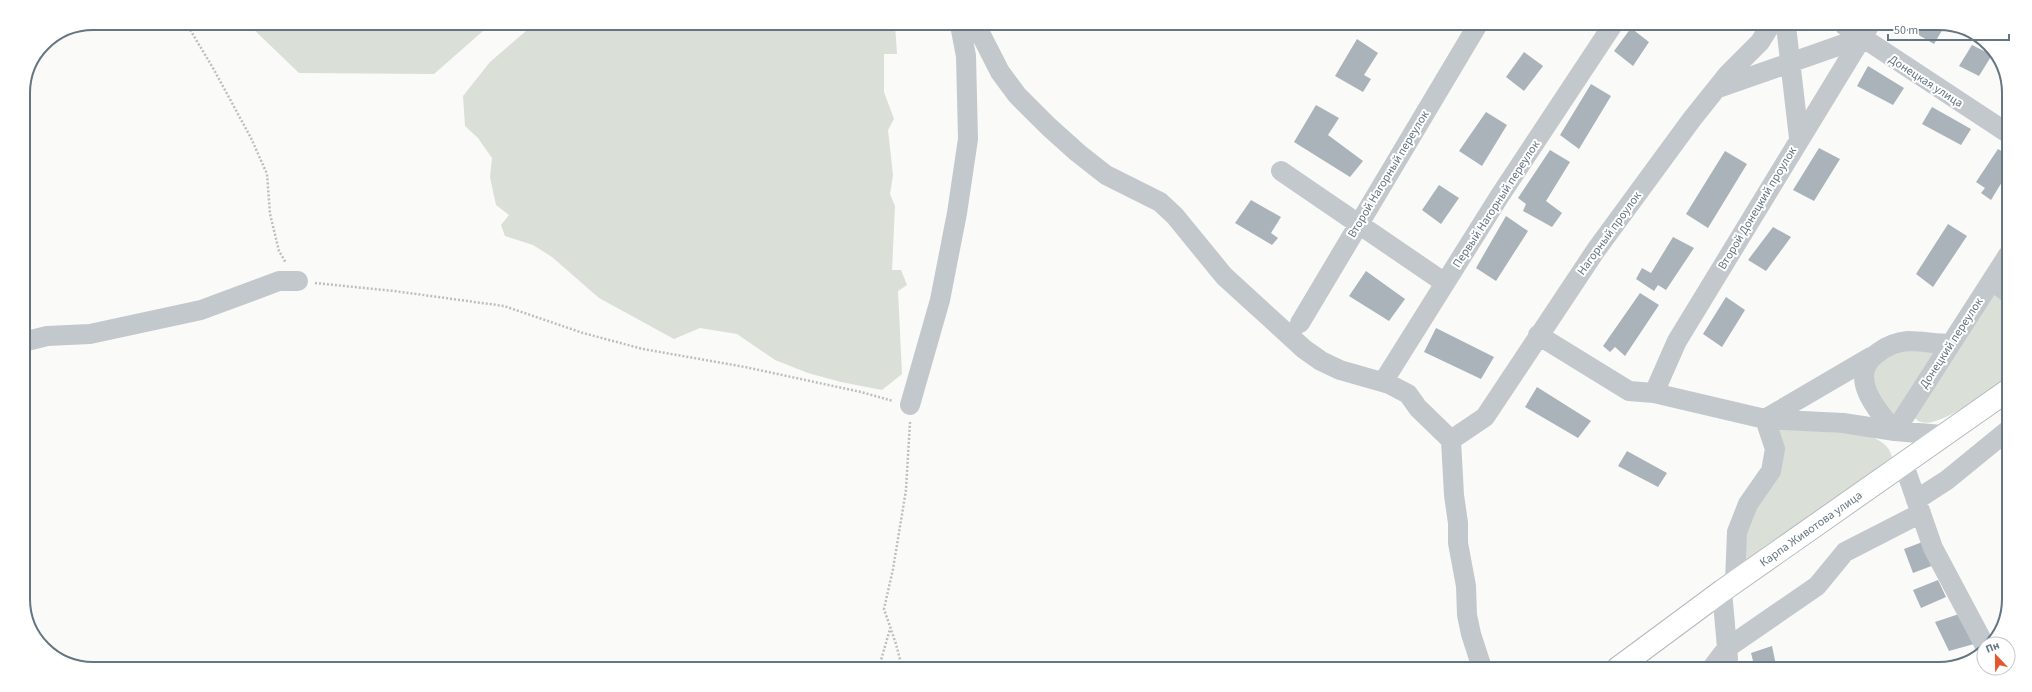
<svg xmlns="http://www.w3.org/2000/svg" width="2032" height="692" font-family="'Source Sans 3',sans-serif">
<style>
.green{fill:#dadfd7}
.building{fill:#aab3b9}
.lines{fill:none;stroke-linecap:round;stroke-linejoin:round}
.secondary-casing{stroke:#b3babf;stroke-width:24}
.path{stroke:#bbbfc2;stroke-width:2.5;stroke-dasharray:2 2;stroke-linecap:butt}
.street{stroke:#c3c8cc;stroke-width:20}
.secondary{stroke:#fff;stroke-width:22}
.labels{text-anchor:middle;stroke-width:4;stroke-linejoin:round;paint-order:stroke}
.street-label{font-size:12px;fill:#657683;stroke:#fff}
.rim{fill:none;stroke:#657683;stroke-width:2}
</style>
<rect width="100%" height="100%" fill="#fafaf8"/>
<path class="green" d="M247,23l244,1 -57,50 -135,-1z
M534,24l361,1 2,29h-13v38l10,27 -6,11 5,45 -3,19 5,12 -3,64h9l6,15 -9,6 4,83 -20,16 -41,-8 -33,-9 -33,-13 -38,-26 -37,-6 -26,11 -75,-41 -47,-41 -19,-12 -28,-9 -4,-11 8,-10 -13,-10 -6,-28 2,-19 -14,-20 -13,-12 -2,-30 27,-34z
M1994,287l13,12v79c-16,11 -68,51 -86,44 -6,-2 -7,-6 -9,-11z
M1899,347l40,2 -46,71 -11,-10 -11,-41z
M1777,428l90,7c12,5 22,9 25,22l-151,109v-20z"/>
<path class="building" d="M1905,27h39l-10,17z
M1631,28l18,14 -16,24 -19,-15z
M1357,39l21,14 -14,22 7,4 -8,13 -28,-16z
M1972,45l20,10 -13,21 -20,-10z
M1524,52l19,14 -19,25 -18,-14z
M1868,66l36,22 -11,17 -36,-19z
M1591,84l20,12 -32,53 -19,-14z
M1316,105l23,13 -11,17 35,26 -13,16 -56,-35z
M1932,107l39,22 -10,16 -39,-21z
M1486,112l21,13 -25,41 -23,-15z
M1819,148l21,11 -26,42 -21,-11z
M1998,149l10,6v17l-17,28 -10,-7 4,-5 -9,-6z
M1550,150l20,12 -24,39 16,12 -10,14 -29,-16 3,-7 -8,-6z
M1725,151l22,13 -39,64 -22,-14z
M1439,185l20,13 -18,26 -19,-14z
M1251,200l30,17 -10,16 7,5 -6,7 -37,-22z
M1506,216l22,15 -32,50 -20,-13z
M1948,224l19,12 -34,51 -17,-13z
M1773,227l18,10 -25,34 -18,-11z
M1673,237l21,11 -28,42 -8,-5 -4,6 -18,-12 6,-11 9,5z
M1366,271l39,28 -16,22 -40,-25z
M1640,293l19,12 -34,51 -10,-9 -5,5 -7,-6z
M1726,297l19,13 -23,37 -19,-13z
M1436,328l58,29 -13,22 -57,-27z
M1537,387l54,34 -13,17 -53,-31z
M1627,451l40,22 -9,14 -40,-21z
M1925,541l9,24 -21,8 -9,-24z
M1938,580l8,17 -25,11 -8,-18z
M1959,614l15,30 -25,7 -14,-29z
M1772,646l4,19 -21,4 -4,-16z"/>
<g class="lines">
<defs>
<g id="secondary">
<path id="s1" d="M1618,668l104,-77 285,-200"/>
</g>
</defs>
<use href="#secondary" class="secondary-casing"/>
<path class="path" d="M186,23l27,45 38,70 16,36 3,40 9,37 7,12
M315,283l79,8 110,15 79,27 60,16 102,18 116,25 32,9
M879,667l11,-38
M902,667l-6,-23 -12,-35 9,-40 13,-79 4,-68"/>
<path class="street" d="M976,25l24,47 17,23 32,32 29,26 28,22 54,27 15,14 49,60 80,73 17,12 19,9 49,14 19,10 10,14 33,32 3,55 4,28v20l8,43 1,29 4,19 11,34
M1786,26l13,112
M1845,26l164,108
M1718,88l143,-50
M1281,171l164,112
M1992,281l15,11
M1300,323l177,-297
M1538,335l91,56 25,2 111,26 78,4 52,8 47,4
M23,342l24,-6 43,-2 111,-24 78,-29h19
M1950,344c-14,0 -28,-3 -42,-3 -11,1 -21,5 -29,11 -34,22 -2,59 16,79l113,-176
M1383,382l116,-185 113,-171
M1654,393l23,-52 192,-315
M910,405l30,-105 17,-87 11,-74 -2,-83 -6,-31
M1451,440l34,-23 111,-167 96,-131 36,-45 32,-32 10,-16
M1904,465l29,83 51,96
M1916,500l31,-20 60,-49
M1735,582l2,-50 11,-28 23,-33 4,-22 -10,-30 106,-62
M1722,591l6,68
M1711,669l16,-21 90,-62 28,-34 76,-39"/>
<use href="#secondary" class="secondary"/>
</g>
<g class="labels">
<g class="street-label">
<text transform="translate(1926 81) rotate(33)" y="4">Донецкая улица</text>
<text transform="translate(1388 174) rotate(-59)" y="4">Второй Нагорный переулок</text>
<text transform="translate(1496 204) rotate(-57)" y="4">Первый Нагорный переулок</text>
<text transform="translate(1757 208) rotate(-59)" y="4">Второй Донецкий проулок</text>
<text transform="translate(1609 233) rotate(-54)" y="4">Нагорный проулок</text>
<text transform="translate(1951 343) rotate(-57)" y="4">Донецкий переулок</text>
<text dy="4" stroke="none"><textPath href="#s1" startOffset="238">Карпа Животова улица</textPath></text>
</g>
</g>
<path d="M0 0H2032V692H0ZM93 30H1939A63 63 0 0 1 2002 93V599A63 63 0 0 1 1939 662H93A63 63 0 0 1 30 599V93A63 63 0 0 1 93 30Z" fill="#fff" fill-rule="evenodd"/>
<path class="rim" d="M93 30H1939A63 63 0 0 1 2002 93V599A63 63 0 0 1 1939 662H93A63 63 0 0 1 30 599V93A63 63 0 0 1 93 30Z"/>
<g transform="translate(1996 656) rotate(338)"><circle r="19" fill="#ffffff" stroke="#c1c8cd"/>
<path d="M0-3L7 15L0 10L-7 15Z" fill="#e4572e"/>
<text y="-6" font-size="11" font-weight="bold" text-anchor="middle" fill="#657683">Пн</text>
</g>
<path d="M1888 34v6h121v-6" fill="none" stroke="#657683" stroke-width="2"/>
<text x="1894" y="34" font-size="12" fill="#657683" stroke="#ffffff" stroke-width="3" paint-order="stroke">50 m</text>
</svg>
